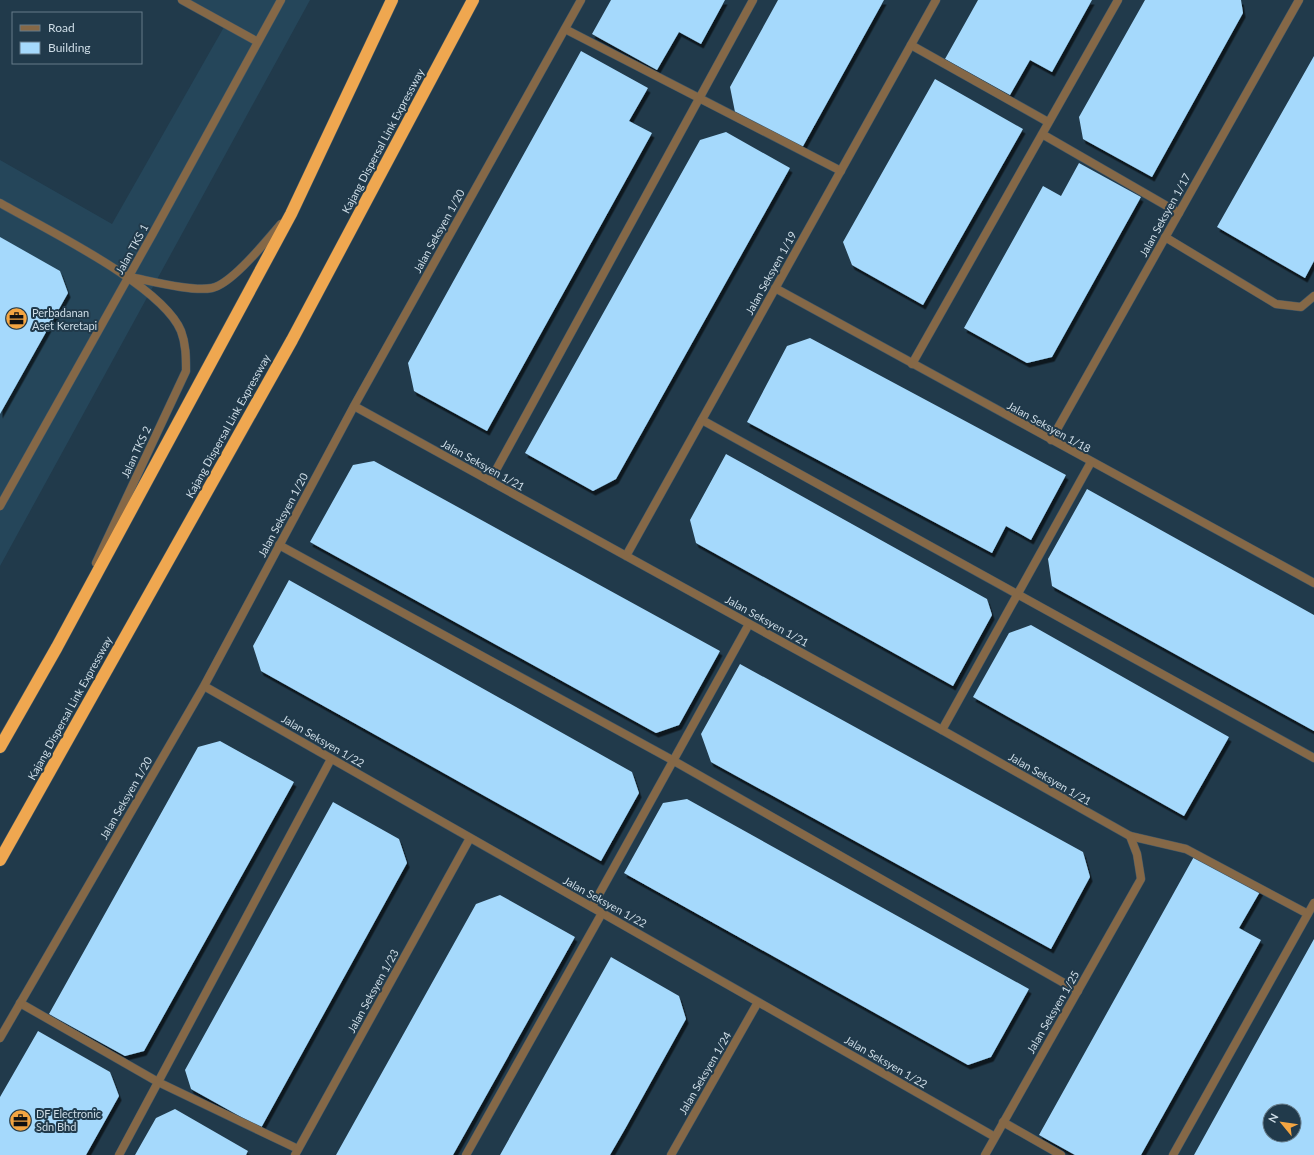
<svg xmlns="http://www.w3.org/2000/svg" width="1314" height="1155" font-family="Lato,sans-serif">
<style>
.built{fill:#25465a}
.building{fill:#a5d9fc;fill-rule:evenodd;filter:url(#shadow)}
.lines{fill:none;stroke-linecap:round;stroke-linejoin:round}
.service-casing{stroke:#405767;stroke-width:9}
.minor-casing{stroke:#405767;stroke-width:9}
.motorway-casing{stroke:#405767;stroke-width:13}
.service{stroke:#856847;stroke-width:8}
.minor{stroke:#856847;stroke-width:8}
.motorway{stroke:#efa750;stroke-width:12}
.labels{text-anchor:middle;stroke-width:4;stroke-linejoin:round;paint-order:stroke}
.street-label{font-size:11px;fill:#cedde7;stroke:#213a4b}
.poi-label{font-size:11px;fill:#cedde7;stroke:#213a4b;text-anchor:start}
</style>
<defs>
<filter id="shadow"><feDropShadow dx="2.5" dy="4.5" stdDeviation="0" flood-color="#0009"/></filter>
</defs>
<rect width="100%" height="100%" fill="#213a4b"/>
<path class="built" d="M177,0h133l-310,566v-406l112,64 112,-197z"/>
<path class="building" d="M611,0h114l-24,44 -22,-12 -22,38 -65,-36z
M778,0h106l-82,148 -67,-36 -5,-25z
M978,0h114l-40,72 -22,-12 -20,35 -65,-36z
M1145,0h96l2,13 -91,164 -69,-38 -4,-22z
M581,51l67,37 -19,33 23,12 -165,298 -73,-40 -6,-28z
M1314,56v205l-9,17 -88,-51z
M935,79l88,50 -100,176 -71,-40 -9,-23z
M726,132l64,36 -174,311 -23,12 -68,-38 175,-313z
M1079,163l62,34 -89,160 -25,6 -63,-35 79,-142 18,10z
M0,237l60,34 8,22 -68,121z
M810,338l256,137 -35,65 -25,-14 -14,27 -245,-131 40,-76z
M726,454l261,145 5,16 -39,71 -257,-143 -6,-23z
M374,461l346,190 -41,74 -23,8 -346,-191 43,-77z
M1087,489l227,126v116l-262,-145 -4,-27z
M289,580l343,192 7,21 -38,68 -340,-190 -8,-25z
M1031,625l198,112 -45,79 -211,-119 36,-64z
M740,664l343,188 7,25 -39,72 -340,-187 -10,-28z
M220,741l74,41 -150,269 -19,5 -76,-42 149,-267z
M687,799l342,190 -38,68 -23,8 -344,-192 39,-70z
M333,802l66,37 8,24 -146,265 -70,-39 -6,-19z
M1196,853l65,37 -22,38 22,12 -120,215h-66l-36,-20z
M500,895l75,42 -122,218h-117l140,-251z
M1314,939v216h-120l62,-112zM1270,1111h24v24h-24z
M611,957l68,39 7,23 -61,110 -15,26h-110z
M38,1031l72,41 9,24 -33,59h-86v-58z
M175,1109l73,42 -2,4h-111l21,-37z"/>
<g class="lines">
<defs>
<path id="service" d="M565,29l276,142
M911,45l137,77
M1042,134l137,79
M1165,237l111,67 25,3 13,-11
M912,364l206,-364
M702,420l612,338
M490,481l263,-481
M279,545l395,216 404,230
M942,730l149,-268
M1130,836l56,13 122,65
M592,907l157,-283
M20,1003l138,79 140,67
M1003,1122l58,33
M119,1155l212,-396
M466,1155l136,-242
M1173,1155l141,-252"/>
<path id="minor" d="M182,0l76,42
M0,203c45,26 162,82 181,128 5,13 5,26 5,40l-90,192
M130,277c21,4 62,15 82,11 20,-4 55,-48 69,-64
M775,288l539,295
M354,406l588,324 188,106 7,18 4,25 -156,276
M1051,440l248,-440
M0,506l152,-271 129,-235
M626,556l310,-556
M204,686l791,451
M0,1038l204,-352 150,-280 227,-406
M295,1155l175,-317
M671,1155l87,-153"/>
<path id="motorway" d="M0,747l57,-100 234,-433 101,-214
M0,860l292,-520 181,-340"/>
</defs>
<use href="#service" class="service-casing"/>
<use href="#minor" class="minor-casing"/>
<use href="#motorway" class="motorway-casing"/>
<use href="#service" class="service"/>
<use href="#minor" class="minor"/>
<use href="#motorway" class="motorway"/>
</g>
<defs>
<symbol id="office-disc" viewBox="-11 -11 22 22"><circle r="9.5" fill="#f3a542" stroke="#213a4b"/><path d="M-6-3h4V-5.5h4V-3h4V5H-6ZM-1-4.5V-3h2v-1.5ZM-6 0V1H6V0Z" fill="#111"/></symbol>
</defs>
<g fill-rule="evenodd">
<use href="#office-disc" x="4" y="306" width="25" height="25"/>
<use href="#office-disc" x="8" y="1108" width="25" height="25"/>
</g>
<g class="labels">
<g class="street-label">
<text transform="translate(383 141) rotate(-62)" y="4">Kajang Dispersal Link Expressway</text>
<text transform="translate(1165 215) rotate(-61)" y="4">Jalan Seksyen 1/17</text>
<text transform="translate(439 231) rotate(-61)" y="4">Jalan Seksyen 1/20</text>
<text transform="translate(132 249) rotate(-61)" y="4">Jalan TKS 1</text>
<text transform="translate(771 273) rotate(-61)" y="4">Jalan Seksyen 1/19</text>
<text transform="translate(228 426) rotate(-61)" y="4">Kajang Dispersal Link Expressway</text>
<text transform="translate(1049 427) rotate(29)" y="4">Jalan Seksyen 1/18</text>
<text transform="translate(136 452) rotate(-65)" y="4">Jalan TKS 2</text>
<text transform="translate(483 465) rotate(29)" y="4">Jalan Seksyen 1/21</text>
<text transform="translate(283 515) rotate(-62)" y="4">Jalan Seksyen 1/20</text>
<text transform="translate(767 621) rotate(29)" y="4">Jalan Seksyen 1/21</text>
<text transform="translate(70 708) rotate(-61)" y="4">Kajang Dispersal Link Expressway</text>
<text transform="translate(323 741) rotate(30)" y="4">Jalan Seksyen 1/22</text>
<text transform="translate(1050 779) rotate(30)" y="4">Jalan Seksyen 1/21</text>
<text transform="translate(126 798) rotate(-60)" y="4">Jalan Seksyen 1/20</text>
<text transform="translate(605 902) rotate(29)" y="4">Jalan Seksyen 1/22</text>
<text transform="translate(373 991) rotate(-61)" y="4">Jalan Seksyen 1/23</text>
<text transform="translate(1053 1012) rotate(-60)" y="4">Jalan Seksyen 1/25</text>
<text transform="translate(886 1062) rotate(30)" y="4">Jalan Seksyen 1/22</text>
<text transform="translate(705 1073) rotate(-60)" y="4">Jalan Seksyen 1/24</text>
</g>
<g class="poi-label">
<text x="32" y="317">Perbadanan<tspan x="32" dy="13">Aset Keretapi</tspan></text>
<text x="36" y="1118">DF Electronic<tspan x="36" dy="13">Sdn Bhd</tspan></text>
</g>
</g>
<rect x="12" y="12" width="130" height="52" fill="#213a4b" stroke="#667b89"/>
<rect x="20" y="25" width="20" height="6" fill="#856847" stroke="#667b89"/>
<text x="48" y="32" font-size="12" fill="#cedde7">Road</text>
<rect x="20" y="42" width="20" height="12" fill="#a5d9fc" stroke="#667b89"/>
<text x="48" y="52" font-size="12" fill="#cedde7">Building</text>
<g transform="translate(1282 1123) rotate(299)"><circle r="19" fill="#213a4b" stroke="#667b89"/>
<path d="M0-3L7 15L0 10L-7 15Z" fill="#f3a542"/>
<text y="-6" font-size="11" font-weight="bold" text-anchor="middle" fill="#cedde7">N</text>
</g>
</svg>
